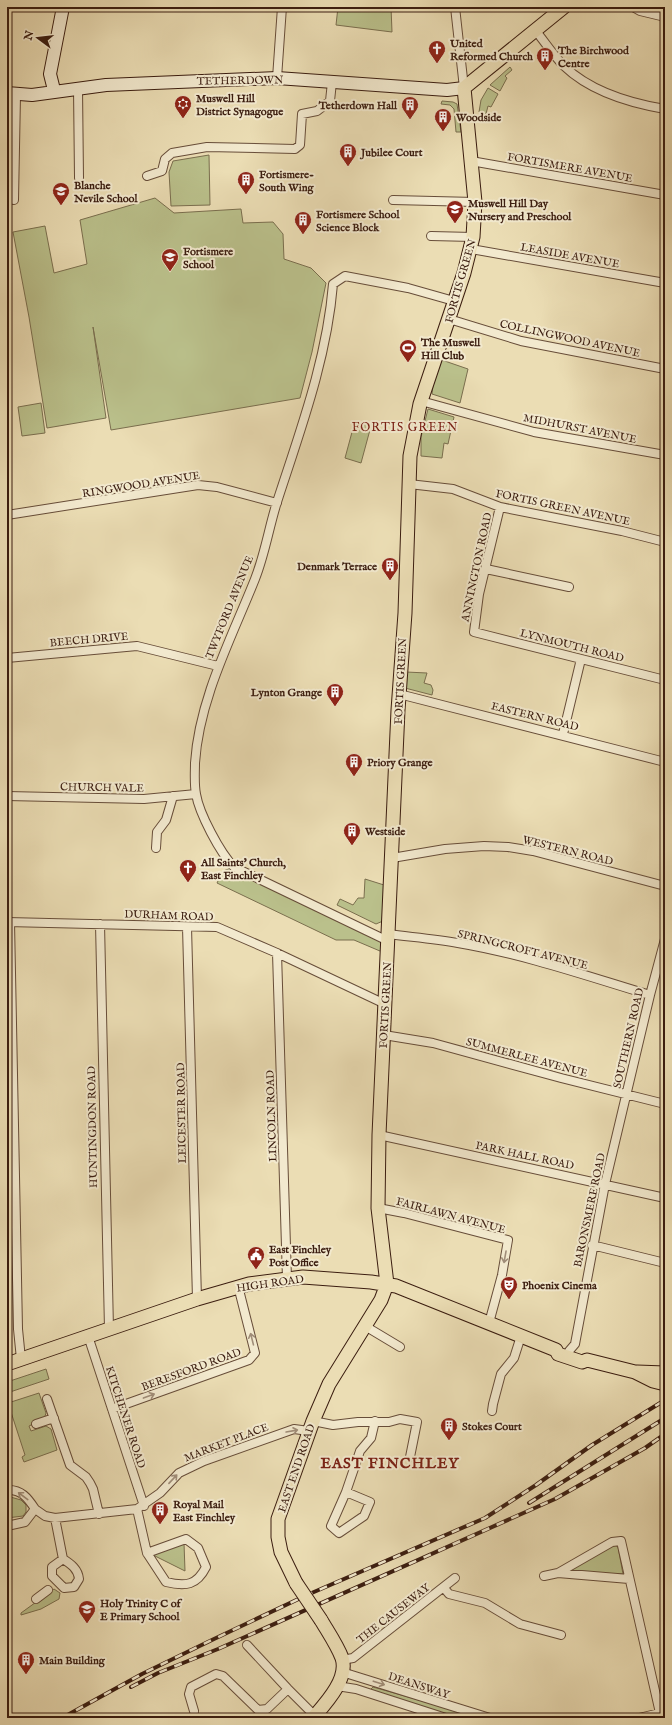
<svg xmlns="http://www.w3.org/2000/svg" width="672" height="1725" font-family="'IM FELL English',serif">
<style>
.green{fill:#bac08b;stroke:#7a6e4e}
.lines{fill:none;stroke-linecap:round;stroke-linejoin:round}
.street-casing{stroke:#674d39;stroke-width:10}
.secondary-casing{stroke:#3b1d10;stroke-width:14}
.primary-casing{stroke:#3b1d10;stroke-width:15}
.street{stroke:#f2e9ce;stroke-width:8}
.secondary{stroke:#f2e9ce;stroke-width:12}
.primary{stroke:#ebddb4;stroke-width:13}
.rail-casing{stroke:#3b1d10;stroke-width:4}
.rail{stroke:#f2e9ce;stroke-width:2.5;stroke-dasharray:8;stroke-linecap:butt}
.primary-bridge-casing{stroke:#3b1d10;stroke-width:15;stroke-linecap:butt}
.primary-bridge{stroke:#ebddb4;stroke-width:13}
.oneway{stroke:#a08d78}
.labels{text-anchor:middle;stroke-width:4;stroke-linejoin:round;paint-order:stroke}
.poi-label{font-size:11px;font-weight:bold;fill:#3b1d10;stroke:#f2e9ce;text-anchor:start}
.street-label{font-size:11px;fill:#3b1d10;stroke:#f2e9ce}
.neighbourhood-label{font-size:12px;letter-spacing:1px;fill:#7a1f14;stroke:#f2e9ce}
.district-label{font-size:15px;font-weight:bold;letter-spacing:1px;fill:#7a1f14;stroke:#f2e9ce}
</style>
<rect width="100%" height="100%" fill="#ebddb4"/>
<filter id="stains"><feTurbulence type="fractalNoise" baseFrequency=".005" numOctaves="4"/><feColorMatrix values="0 0 0 0 .2 0 0 0 0 .09 0 0 0 0 .02 0 0 0 .5 -.17"/></filter>
<radialGradient id="worn" r=".72"><stop offset=".6" stop-color="#630" stop-opacity="0"/><stop offset="1" stop-color="#630" stop-opacity=".3"/></radialGradient>
<path class="green" d="M338,7h53l1,25 -56,-7z
M510,67l2,3 -7,6 2,2 -7,13 -10,-6z
M488,88l10,6 -7,13 -3,-1 -2,8 -7,-2 2,-12z
M442,101l11,1 4,2 4,28h-5l-2,-23 -4,-4 -9,-1z
M209,155l1,50 -39,1 -2,-34 4,-11z
M155,198l19,15 67,-4 2,14 30,-1 10,12 1,25 27,9 15,15 -14,69 -12,46 -189,32 -18,-103 13,91 -59,10 -18,-111 -16,-85 32,-6 9,47 33,-9 -7,-44z
M436,358l32,11 -8,34 -28,-9z
M41,403l4,30 -23,3 -4,-29z
M428,409l26,8 -6,27 -4,-1 -2,15 -21,-2v-19z
M355,421l16,5 -10,37 -16,-5z
M406,672l21,1 -3,10 7,2 2,5 -1,5 -27,-7z
M234,867l154,74 -1,13 -33,-14h-18l-119,-57 6,-12z
M365,879l19,6 -1,36 -7,3 -39,-19 3,-6 13,6 5,-7h6z
M46,1369l3,10 -42,14v-11z
M39,1393l7,20 -2,6 -15,7 2,5 15,-5 5,3 6,21 -33,12 -2,-5 3,-2 -17,-52z
M7,1496l14,4 5,5v7l-3,4 -16,2z
M184,1543l1,28 -32,-16z
M615,1545l3,2 5,27 -52,-2 2,-5z
M54,1589l6,4 -1,6 -18,10 -20,6v-2z
M373,1687l109,31h-26l-85,-25v-4z"/>
<g class="lines">
<defs>
<path id="street" d="M455,7l9,81
M633,7l7,4 25,6
M535,30c10,12 18,25 29,36 27,26 65,37 101,43
M277,78l5,-71
M78,88l1,90
M471,161l194,34
M147,176l15,-5 3,-12 7,-6 35,-6 88,2 5,-4 2,-31 15,-3 13,-10 2,-19
M14,200l2,-105
M393,200l82,2
M431,236l42,1
M471,249l194,34
M449,319l72,22 144,28
M421,401l113,31 131,23
M409,484l44,5 47,18 122,24 43,11
M500,507l-21,87 -5,38 191,48
M7,515l191,-30 19,2 60,16
M486,569l83,18
M7,658l130,-12 81,20
M399,694l266,68
M563,734l18,-75
M7,796l137,3 52,-5
M156,848l1,-16 9,-12 7,-24
M392,858l53,-9 39,-3 24,1 25,4 132,35
M7,922l210,5 60,26 108,51
M10,922l8,407 3,30
M100,924l9,405
M187,927l10,372
M388,934c23,3 47,5 70,9 65,11 129,33 192,52
M388,941l-154,-74c-14,-14 -35,-54 -38,-73 -2,-10 -1,-22 -1,-31 4,-64 37,-126 60,-184 10,-25 14,-52 22,-77 23,-71 50,-143 56,-218l12,-8 63,12 46,13
M277,953l10,326
M384,1035l49,8 128,35 104,26
M379,1135l286,63
M378,1208l26,5 104,27 -6,35 -13,48
M592,1245l73,18
M365,1326l35,21
M88,1336l56,170
M569,1351l6,-7 30,-160 45,-189 15,-56
M47,1399l23,66 16,12 4,6 3,6 6,25
M112,1409l137,-49 6,-7 -17,-67
M492,1411l1,-7 8,-30 13,-16 7,-22
M313,1421l20,4 25,-3h31l11,-3 17,3 -7,35
M36,1424l18,-6
M7,1490c14,-1 21,8 28,19
M346,1492l24,10 -6,14 -25,17 -8,-7z
M346,1492l14,-41 11,-13 4,-17
M137,1509l10,44 39,-14 12,9 8,19c-9,18 -20,20 -40,15l-19,-29
M55,1518l8,41c8,5 15,10 16,20l-5,8 -10,1 -12,-12v-9l11,-8
M7,1526l18,-4 10,-13 10,7 10,2 82,-9 23,-16 19,-20 25,-12 90,-32 15,2
M558,1573l54,-31 9,-1 39,172
M544,1576l14,-3 71,6
M444,1588l5,6 36,9 35,21 41,11
M36,1599l12,-9
M247,1645l41,44 27,27
M342,1660l11,-2 102,-80
M342,1672l148,46
M337,1686l19,3 90,29
M194,1711l-5,-17 2,-7 25,-13 7,2 35,34 9,-1 21,-20
M639,1718l25,-6"/>
<path id="secondary" d="M54,90l-4,-16 13,-67
M7,93l25,2 74,-10 171,-7 170,12 17,-2"/>
<path id="primary" d="M7,1364l190,-65 52,-15 54,-7 68,5 25,4 160,64 2,4 24,8 5,-2 48,12 18,9 12,3
M637,1372l28,1
M296,1583l-15,-31 -3,-15v-18l35,-98 16,-37 52,-84 6,-16 -9,-76 1,-73 19,-425 7,-97 5,-157 10,-52 44,-131 9,-36 2,-35 -11,-114 100,-81
M313,1718c12,-14 36,-39 29,-60 -5,-13 -14,-26 -21,-38"/>
</defs>
<use href="#street" class="street-casing"/>
<use href="#secondary" class="secondary-casing"/>
<use href="#primary" class="primary-casing"/>
<use href="#street" class="street"/>
<use href="#secondary" class="secondary"/>
<use href="#primary" class="primary"/>
<defs>
<path id="rail" d="M529,1503l136,-85
M131,1687l27,-14 60,-24 337,-150 90,-51 20,-14
M62,1718l80,-44 72,-35 93,-44 178,-77 51,-33 56,-40 73,-45"/>
</defs>
<use href="#rail" class="rail-casing"/>
<use href="#rail" class="rail"/>
<defs>
<path id="primary-bridge" d="M296,1583l25,37"/>
</defs>
<use href="#primary-bridge" class="primary-bridge-casing"/>
<use href="#primary-bridge" class="primary-bridge"/>
</g>
<defs><path id="oneway-shaft" d="M-6 0H5M1.5-3L5.5 0L1.5 3" fill="none" stroke-width="1.6" stroke-linecap="round" stroke-linejoin="round"/></defs>
<g class="oneway">
<use href="#oneway-shaft" transform="translate(505 1257) rotate(100)"/>
<use href="#oneway-shaft" transform="translate(252 1339) rotate(-104)"/>
<use href="#oneway-shaft" transform="translate(149 1396) rotate(-20)"/>
<use href="#oneway-shaft" transform="translate(292 1431) rotate(-10)"/>
<use href="#oneway-shaft" transform="translate(173 1479) rotate(-47)"/>
<use href="#oneway-shaft" transform="translate(23 1496) rotate(-143)"/>
<use href="#oneway-shaft" transform="translate(379 1683) rotate(18)"/>
</g>
<defs>
<symbol id="church-pin" viewBox="-11 -11 22 30"><path d="M0 17L-7.5 6A9.5 9.5 0 1 1 7.5 6Z" fill="#8f2418" stroke="#f2e9ce"/><path d="M-1.2-6h2.4v3.5h3.3v2.4h-3.3V6h-2.4V-.1h-3.3v-2.4h3.3Z" fill="#fff"/></symbol>
<symbol id="building-pin" viewBox="-11 -11 22 30"><path d="M0 17L-7.5 6A9.5 9.5 0 1 1 7.5 6Z" fill="#8f2418" stroke="#f2e9ce"/><path d="M-4-6H4V6H1V3H-1V6H-4ZM-2.5-4.3h1.7v1.8h-1.7ZM.8-4.3h1.7v1.8H.8ZM-2.5-1h1.7V.8h-1.7ZM.8-1h1.7V.8H.8Z" fill="#fff"/></symbol>
<symbol id="synagogue-pin" viewBox="-11 -11 22 30"><path d="M0 17L-7.5 6A9.5 9.5 0 1 1 7.5 6Z" fill="#8f2418" stroke="#f2e9ce"/><path d="M0-6.5L5.6 3.2H-5.6ZM0 6.5L5.6-3.2H-5.6Z" fill="#fff"/></symbol>
<symbol id="school-pin" viewBox="-11 -11 22 30"><path d="M0 17L-7.5 6A9.5 9.5 0 1 1 7.5 6Z" fill="#8f2418" stroke="#f2e9ce"/><path d="M0-5L7-2L0 1L-7-2ZM-4 1L0 2.5L4 1V4Q0 6-4 4Z" fill="#fff"/></symbol>
<symbol id="stadium-pin" viewBox="-11 -11 22 30"><path d="M0 17L-7.5 6A9.5 9.5 0 1 1 7.5 6Z" fill="#8f2418" stroke="#f2e9ce"/><path d="M0-5a6.5 5 0 1 0 0 10a6.5 5 0 1 0 0-10ZM-3.5-1.8h7v3.6h-7Z" fill="#fff"/></symbol>
<symbol id="civic-pin" viewBox="-11 -11 22 30"><path d="M0 17L-7.5 6A9.5 9.5 0 1 1 7.5 6Z" fill="#8f2418" stroke="#f2e9ce"/><path d="M-.6-6.5H3V-4.5H.6V-3L4-1V1h2V6H-6V1h2V-1L-.6-3ZM-1.2 2.5V6h2.4V2.5Z" fill="#fff"/></symbol>
<symbol id="theatre-pin" viewBox="-11 -11 22 30"><path d="M0 17L-7.5 6A9.5 9.5 0 1 1 7.5 6Z" fill="#8f2418" stroke="#f2e9ce"/><path d="M-5-5.5Q0-4 5-5.5V0Q5 5 0 6Q-5 5-5 0ZM-3.3-2.5H-1v1.5H-3.3ZM1-2.5H3.3v1.5H1ZM-2.8 1Q0 5.5 2.8 1Z" fill="#fff"/></symbol>
</defs>
<g fill-rule="evenodd">
<use href="#church-pin" x="427" y="39" width="20" height="27"/>
<use href="#building-pin" x="535" y="46" width="20" height="27"/>
<use href="#synagogue-pin" x="173" y="94" width="20" height="27"/>
<use href="#building-pin" x="400" y="95" width="20" height="27"/>
<use href="#building-pin" x="433" y="107" width="20" height="27"/>
<use href="#building-pin" x="338" y="142" width="20" height="27"/>
<use href="#building-pin" x="236" y="170" width="20" height="27"/>
<use href="#school-pin" x="51" y="181" width="20" height="27"/>
<use href="#school-pin" x="445" y="199" width="20" height="27"/>
<use href="#building-pin" x="293" y="210" width="20" height="27"/>
<use href="#school-pin" x="160" y="247" width="20" height="27"/>
<use href="#stadium-pin" x="398" y="338" width="20" height="27"/>
<use href="#building-pin" x="380" y="556" width="20" height="27"/>
<use href="#building-pin" x="325" y="682" width="20" height="27"/>
<use href="#building-pin" x="344" y="752" width="20" height="27"/>
<use href="#building-pin" x="342" y="821" width="20" height="27"/>
<use href="#church-pin" x="178" y="858" width="20" height="27"/>
<use href="#civic-pin" x="246" y="1245" width="20" height="27"/>
<use href="#theatre-pin" x="499" y="1275" width="20" height="27"/>
<use href="#building-pin" x="439" y="1416" width="20" height="27"/>
<use href="#building-pin" x="150" y="1500" width="20" height="27"/>
<use href="#school-pin" x="77" y="1599" width="20" height="27"/>
<use href="#building-pin" x="16" y="1650" width="20" height="27"/>
</g>
<g class="labels">
<g class="poi-label">
<text x="450" y="47">United<tspan x="450" dy="13">Reformed Church</tspan></text>
<text x="558" y="54">The Birchwood<tspan x="558" dy="13">Centre</tspan></text>
<text x="196" y="102">Muswell Hill<tspan x="196" dy="13">District Synagogue</tspan></text>
<text x="397" y="109" text-anchor="end">Tetherdown Hall</text>
<text x="456" y="121">Woodside</text>
<text x="361" y="156">Jubilee Court</text>
<text x="259" y="178">Fortismere-<tspan x="259" dy="13">South Wing</tspan></text>
<text x="74" y="189">Blanche<tspan x="74" dy="13">Nevile School</tspan></text>
<text x="468" y="207">Muswell Hill Day<tspan x="468" dy="13">Nursery and Preschool</tspan></text>
<text x="316" y="218">Fortismere School<tspan x="316" dy="13">Science Block</tspan></text>
<text x="183" y="255">Fortismere<tspan x="183" dy="13">School</tspan></text>
<text x="421" y="346">The Muswell<tspan x="421" dy="13">Hill Club</tspan></text>
<text x="377" y="570" text-anchor="end">Denmark Terrace</text>
<text x="322" y="696" text-anchor="end">Lynton Grange</text>
<text x="367" y="766">Priory Grange</text>
<text x="365" y="835">Westside</text>
<text x="201" y="866">All Saints' Church,<tspan x="201" dy="13">East Finchley</tspan></text>
<text x="269" y="1253">East Finchley<tspan x="269" dy="13">Post Office</tspan></text>
<text x="522" y="1289">Phoenix Cinema</text>
<text x="462" y="1430">Stokes Court</text>
<text x="173" y="1508">Royal Mail<tspan x="173" dy="13">East Finchley</tspan></text>
<text x="100" y="1607">Holy Trinity C of<tspan x="100" dy="13">E Primary School</tspan></text>
<text x="39" y="1664">Main Building</text>
</g>
<g class="street-label">
<text transform="translate(240 80) rotate(-1)" y="4">TETHERDOWN</text>
<text transform="translate(570 167) rotate(10)" y="4">FORTISMERE AVENUE</text>
<text transform="translate(570 255) rotate(10)" y="4">LEASIDE AVENUE</text>
<text transform="translate(460 281) rotate(-74)" y="4">FORTIS GREEN</text>
<text transform="translate(570 338) rotate(12)" y="4">COLLINGWOOD AVENUE</text>
<text transform="translate(580 428) rotate(11)" y="4">MIDHURST AVENUE</text>
<text transform="translate(141 484) rotate(-9)" y="4">RINGWOOD AVENUE</text>
<text transform="translate(563 507) rotate(12)" y="4">FORTIS GREEN AVENUE</text>
<text transform="translate(476 567) rotate(-78)" y="4">ANNINGTON ROAD</text>
<text transform="translate(229 607) rotate(-68)" y="4">TWYFORD AVENUE</text>
<text transform="translate(89 639) rotate(-5)" y="4">BEECH DRIVE</text>
<text transform="translate(572 645) rotate(14)" y="4">LYNMOUTH ROAD</text>
<text transform="translate(400 681) rotate(-87)" y="4">FORTIS GREEN</text>
<text transform="translate(535 716) rotate(14)" y="4">EASTERN ROAD</text>
<text transform="translate(102 787) rotate(1)" y="4">CHURCH VALE</text>
<text transform="translate(568 850) rotate(14)" y="4">WESTERN ROAD</text>
<text transform="translate(169 915) rotate(2)" y="4">DURHAM ROAD</text>
<text transform="translate(523 949) rotate(14)" y="4">SPRINGCROFT AVENUE</text>
<text transform="translate(385 1005) rotate(-87)" y="4">FORTIS GREEN</text>
<text transform="translate(628 1038) rotate(-77)" y="4">SOUTHERN ROAD</text>
<text transform="translate(527 1057) rotate(15)" y="4">SUMMERLEE AVENUE</text>
<text transform="translate(181 1113) rotate(-91)" y="4">LEICESTER ROAD</text>
<text transform="translate(271 1116) rotate(-92)" y="4">LINCOLN ROAD</text>
<text transform="translate(92 1127) rotate(-91)" y="4">HUNTINGDON ROAD</text>
<text transform="translate(525 1155) rotate(12)" y="4">PARK HALL ROAD</text>
<text transform="translate(589 1210) rotate(-78)" y="4">BARONSMERE ROAD</text>
<text transform="translate(451 1215) rotate(15)" y="4">FAIRLAWN AVENUE</text>
<text transform="translate(270 1283) rotate(-8)" y="4">HIGH ROAD</text>
<text transform="translate(191 1369) rotate(-20)" y="4">BERESFORD ROAD</text>
<text transform="translate(126 1417) rotate(72)" y="4">KITCHENER ROAD</text>
<text transform="translate(226 1442) rotate(-21)" y="4">MARKET PLACE</text>
<text transform="translate(296 1468) rotate(-71)" y="4">EAST END ROAD</text>
<text transform="translate(393 1613) rotate(-38)" y="4">THE CAUSEWAY</text>
<text transform="translate(419 1685) rotate(18)" y="4">DEANSWAY</text>
</g>
<g class="neighbourhood-label">
<text x="405" y="431">FORTIS GREEN</text>
</g>
<g class="district-label">
<text x="390" y="1468">EAST FINCHLEY</text>
</g>
</g>
<rect width="672" height="1725" fill="none" stroke="#ebddb4" stroke-width="24"/>
<rect x="8" y="8" width="656" height="1709" fill="none" stroke="#3b1d10" stroke-width="2"/>
<rect x="12" y="12" width="648" height="1701" fill="none" stroke="#3b1d10"/>
<g transform="translate(38 38) rotate(285)" stroke="#f2e9ce" stroke-width="3" paint-order="stroke">
<path d="M0-3L7 15L0 10L-7 15Z" fill="#3b1d10"/>
<text y="-6" font-size="11" font-weight="bold" text-anchor="middle" fill="#3b1d10">N</text>
</g>
<rect width="100%" height="100%" filter="url(#stains)"/>
<rect width="100%" height="100%" fill="url(#worn)"/>
</svg>
